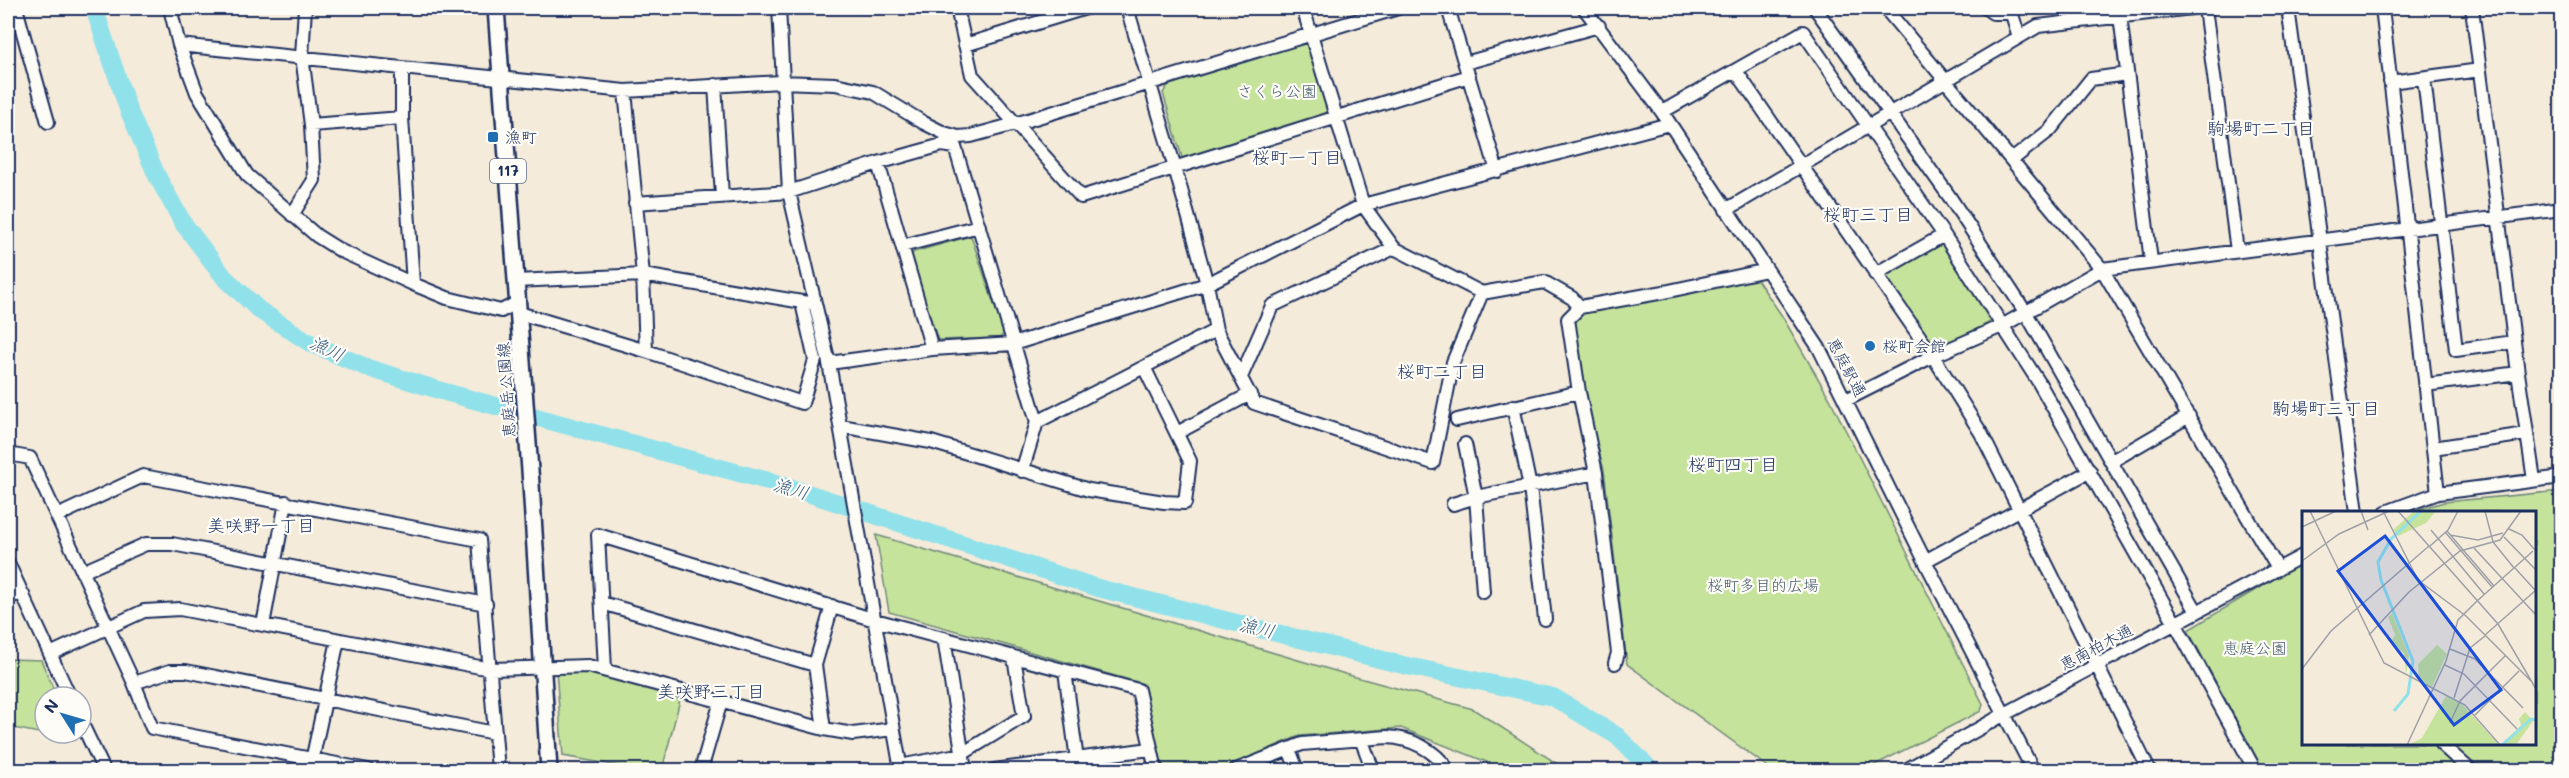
<svg xmlns="http://www.w3.org/2000/svg" width="2569" height="778" font-family="Mali,'Klee One',sans-serif">
<style>
.green{fill:#c6e39b;stroke:#70897c;stroke-width:1.5}
.lines{fill:none;stroke-linecap:round;stroke-linejoin:round}
.river{stroke:#90e1ea;stroke-width:18}
.minor-casing{stroke:#1b2f5e;stroke-width:16}
.major-casing{stroke:#1b2f5e;stroke-width:20}
.minor{stroke:#fdfcf7;stroke-width:12}
.major{stroke:#fdfcf7;stroke-width:15}
.poi-dot{fill:#1f6fb2;stroke:#fdfcf7;stroke-width:2}
.labels{text-anchor:middle;stroke-width:4.5;stroke-linejoin:round;paint-order:stroke}
.shield{fill:#fdfcf7;stroke:#5f6c8c;stroke-width:1.5}
.shield-label{font-size:15px;font-weight:bold;fill:#1b2f5e}
.park-label{font-size:16px;fill:#465c6d;stroke:#fdfcf7}
.poi-label{font-size:16px;fill:#1b2f5e;stroke:#fdfcf7;text-anchor:start}
.street-label{font-size:16px;fill:#1b2f5e;stroke:#fdfcf7}
.neighbourhood-label{font-size:18px;fill:#1b2f5e;stroke:#fdfcf7}
.water-label{font-size:18px;font-style:italic;fill:#385c81;stroke:#fdfcf7}
.inset-river{fill:none;stroke:#90e1ea;stroke-width:3}
.inset-road{fill:none;stroke:#9ea0a8;stroke-width:1.5}
.view{fill:#1d4ed8;fill-opacity:0.15;stroke:#1d4ed8;stroke-width:3}
.inset-edge{fill:none;stroke:#1b2f5e;stroke-width:3}
</style>
<rect width="100%" height="100%" fill="#f5ebda"/>
<filter id="ink" filterUnits="userSpaceOnUse"><feTurbulence type="fractalNoise" baseFrequency=".0167" numOctaves="2"/><feDisplacementMap in="SourceGraphic" scale="12" xChannelSelector="R" yChannelSelector="G"/><feConvolveMatrix kernelMatrix="1 2 1 2 8 2 1 2 1" color-interpolation-filters="sRGB"/></filter>
<g filter="url(#ink)">
<path class="green" d="M1305,41l26,75 -148,45 -20,-68 5,-8z
M971,236l33,98 -5,4 -61,2 -29,-83 5,-5z
M1942,243l52,77 -56,29 -5,-1 -49,-74z
M1756,278l26,38 48,83 153,305 -2,7 -116,59h-93l-145,-106 -23,-194 -22,-77 -7,-72 8,-9z
M2561,491v279h-298l-75,-140 115,-68 1,182h230v-232h-125l35,-10z
M876,535l476,141 121,33 94,61h-60l-106,-42 -102,8 -80,34h-53l-8,-16 -14,-70 -255,-72z
M8,659l33,1 16,37h-12v36h27l3,7 -67,-13z
M574,666l107,30 -19,74h-20l-79,-14 -7,-85z"/>
<g class="lines">
<path class="river" d="M94,8l34,101 29,67 26,47 41,54 35,33 51,33 58,25 77,24 341,94 312,102 305,77 150,32 64,39 34,34"/>
<defs>
<path id="minor" d="M16,8l32,114
M170,8l9,37 446,46 156,-9 54,2 38,8 51,31 20,10 14,4 13,-1 44,-12 383,-116
M779,8l10,184 40,171 72,407
M957,8l15,67 109,122 388,-121
M1127,8l48,160 32,116 9,46 38,73 179,60 20,-101 29,-69
M1303,8l60,197 31,43 88,45 62,-11 28,16 8,9
M1448,8l49,163
M1584,8l78,104 157,236 106,213 108,209
M1815,8l134,188 77,117 171,299
M1885,8l217,261 176,300
M1986,8l7,5h18
M2010,8l9,29
M2119,8l32,253
M2205,8l32,243
M2288,8l69,504
M2382,8l56,485
M2472,8l46,365 16,107
M2561,8l1,1
M179,45l18,48 50,82 70,61 24,15 72,33 34,14 54,13 16,-8
M965,45l121,-37
M1465,63l134,-37
M402,68v50l11,166
M1736,71l197,285 48,77 168,337
M2424,78l32,272 58,-8
M2390,82l90,-12
M715,85l7,111
M625,91l18,184 3,76
M1662,112l141,-80 141,203 94,146 137,242 80,147
M311,125l91,-7
M2013,159l37,-29 41,-51 36,-5
M878,163l54,186
M635,203l154,-11 89,-29 64,-18 13,2 82,275 -15,49
M1726,210l312,-184 154,-18
M292,215l22,-35 -3,-55 -9,-69 3,-48
M902,246l77,-20
M1875,274l69,-39
M516,281l127,-6 165,28
M519,313l127,38 156,52 13,-43 -13,-57
M829,363l103,-14 81,-5 194,-60 156,-79 306,-81
M1241,377l31,-71 122,-58
M2425,385l93,-12
M1846,400l87,-44 69,-30 100,-57 460,-60
M1513,406l17,81 15,132
M1457,420l122,-28
M1037,422l179,-92
M841,426l90,16 158,48 75,12 21,1 5,-42 -46,-94
M1177,433l73,-39
M1465,444l11,53 7,95
M2433,448l93,-14
M8,454l22,4 104,225 18,45 216,42
M2112,461l77,-45
M1453,504l23,-7 120,-24
M2386,512l52,-19 124,-16
M57,516l86,-40 336,64 19,230
M1925,561l165,-90
M8,563l62,134
M82,572l64,-28h26l314,60
M8,596l15,-2
M602,603l213,62 9,64
M263,625l23,-123
M944,638l21,132
M50,654l94,-43 36,-2 310,60 98,-3 236,63 29,5 40,-5
M1615,663l3,-10 -22,-180 -17,-81 -11,-73 12,-12 84,-15 103,-22
M815,665l17,-59
M605,669l-7,-134 277,85 263,70 18,80
M1065,671l12,89
M134,683l36,-12h16l308,62
M81,722l23,48
M1361,739l12,31
M2441,744l29,26
M1289,749l8,21
M900,766l62,-12 62,-38 -10,-58
M310,770l28,-130
M701,770l20,-69
M994,770l156,-21
M1236,770l66,-26 85,-7c24,1 48,13 61,33
M1906,770l97,-55 301,-160"/>
<path id="major" d="M496,8l35,476 18,286"/>
</defs>
<use href="#minor" class="minor-casing"/>
<use href="#major" class="major-casing"/>
<use href="#minor" class="minor"/>
<use href="#major" class="major"/>
</g>
</g>
<g class="poi-dot">
<rect x="487" y="131" width="12" height="12" rx="3"/>
<circle cx="1870" cy="346" r="6"/>
</g>
<g class="labels">
<rect class="shield" x="490" y="159" width="36" height="24" rx="4.5"/>
<g class="shield-label">
<text x="508" y="176">117</text>
</g>
<g class="park-label">
<text x="1277" y="97">さくら公園</text>
<text x="1763" y="591">桜町多目的広場</text>
<text x="2255" y="654">恵庭公園</text>
</g>
<g class="poi-label">
<text x="505" y="143">漁町</text>
<text x="1882" y="352">桜町会館</text>
</g>
<g class="street-label">
<text transform="translate(1847 367) rotate(62)" y="6">恵庭駅通</text>
<text transform="translate(506 390) rotate(-94)" y="6">恵庭岳公園線</text>
<text transform="translate(2096 647) rotate(-28)" y="6">恵南柏木通</text>
</g>
<g class="neighbourhood-label">
<text x="2261" y="135">駒場町二丁目</text>
<text x="1297" y="164">桜町一丁目</text>
<text x="1868" y="221">桜町三丁目</text>
<text x="1442" y="378">桜町二丁目</text>
<text x="2326" y="415">駒場町三丁目</text>
<text x="1733" y="471">桜町四丁目</text>
<text x="261" y="532">美咲野一丁目</text>
<text x="711" y="698">美咲野三丁目</text>
</g>
<g class="water-label">
<text transform="translate(327 349) rotate(25)" y="6">漁川</text>
<text transform="translate(791 489) rotate(17)" y="6">漁川</text>
<text transform="translate(1257 628) rotate(14)" y="6">漁川</text>
</g>
</g>
<g transform="translate(2302 511)">
<rect width="234" height="234" fill="#f5ebda"/>
<path d="M112,0h22l-10,12 -28,13 -5,-6zM90,102l17,43 -3,18 -2,-21 -13,-11 4,-7 -7,-18zM135,134l10,9 -15,33 -13,-6 -1,-17zM144,185l14,6 39,43h-91l14,-7zM223,201l8,9 -17,24h-14l19,-20 -2,-6z" fill="#c6e39b"/>
<path class="inset-river" d="M92,200l14,-17 5,-33 -32,-81 -3,-18 13,-23 30,-28M200,234l29,-26 5,1"/>
<path class="inset-road" d="M8,0l74,152 81,42 35,40M59,0l7,19M81,0l35,69 48,36 65,65M96,0l100,113 38,65M183,0l8,31 21,26M0,16l34,-16M207,18l13,6 13,15M129,19l53,64M145,20l47,55M143,21l47,55M148,24l28,5 25,-7M202,26l32,33M128,35l18,-16 10,-19M172,37l62,67M0,50l37,-27 50,-23M213,57l20,22M175,90l56,-50M67,124l40,-43 51,-41 40,-11 21,-29M183,124l51,-45M148,138l25,10 48,49M143,154l19,9 53,55M0,158l29,-38 98,-85M152,187l16,-50 15,-12M173,204l44,-44M148,212l10,-22 45,-45M105,234l39,-84 12,-41 19,-19"/>
<path class="view" d="M83,25l116,154 -47,35 -116,-154z"/>
<rect width="234" height="234" class="inset-edge"/>
</g>
<rect width="2569" height="778" fill="none" stroke="#fdfcf7" stroke-width="30"/>
<rect x="15" y="15" width="2539" height="748" fill="none" stroke="#1b2f5e" stroke-width="2" filter="url(#ink)"/>
<g transform="translate(63 715) rotate(307)"><circle r="28" fill="#fdfcf7" stroke="#a3aaba" stroke-width="1.5"/>
<path d="M0-4.5L10 22L0 15L-10 22Z" fill="#1f6fb2"/>
<text y="-9" font-size="16" font-weight="bold" text-anchor="middle" fill="#1b2f5e">N</text>
</g>
</svg>
